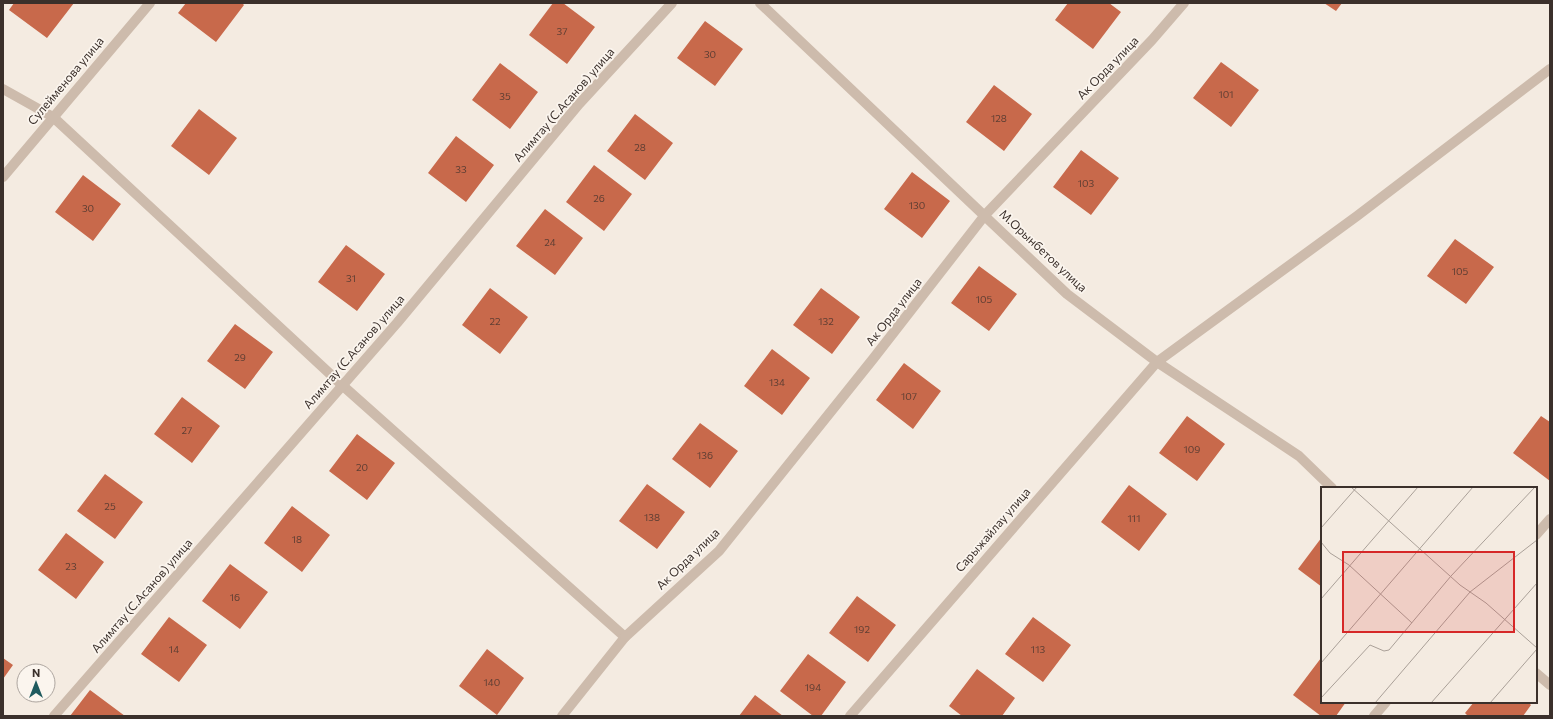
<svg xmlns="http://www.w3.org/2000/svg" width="1553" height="719" font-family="Commissioner,sans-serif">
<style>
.building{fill:#c8694b}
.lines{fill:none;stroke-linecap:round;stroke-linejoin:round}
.lane{stroke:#cdbbac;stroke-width:10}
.street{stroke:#cdbbac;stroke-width:10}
.labels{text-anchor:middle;stroke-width:3.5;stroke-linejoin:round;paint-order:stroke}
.number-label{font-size:10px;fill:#5e3e33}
.street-label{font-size:12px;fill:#3b302b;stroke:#fbf5ee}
.inset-road{fill:none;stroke:#aaa098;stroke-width:1}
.view{fill:#d62828;fill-opacity:0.15;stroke:#d62828;stroke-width:2}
.inset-edge{fill:none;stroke:#3b302b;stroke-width:2}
</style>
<rect width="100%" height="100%" fill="#f4ebe1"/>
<path class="building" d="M14,3h60l-27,35 -38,-28z
M186,3h56l2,2 -28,37 -38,-29z
M553,3h10l32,24 -28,37 -38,-29z
M1068,3h41l12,9 -28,37 -38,-29z
M1324,3h18l-6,8z
M705,21l38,28 -28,37 -38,-28z
M1221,62l38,28 -28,37 -38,-29z
M500,63l38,29 -28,37 -38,-29z
M994,85l38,29 -28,37 -38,-29z
M199,109l38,29 -28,37 -38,-29z
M635,114l38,29 -28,37 -38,-29z
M456,136l38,29 -28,37 -38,-29z
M1081,150l38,28 -28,37 -38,-28z
M594,165l38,29 -28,37 -38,-29z
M912,172l38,29 -28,37 -38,-29z
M83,175l38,29 -28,37 -38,-29z
M545,209l38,29 -28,37 -39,-29z
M1455,239l39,28 -28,37 -39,-28z
M346,245l39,29 -28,37 -39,-29z
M979,266l38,28 -28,37 -38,-28z
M490,288l38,29 -28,37 -38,-29z
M821,288l39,29 -28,37 -39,-29z
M235,324l38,28 -28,37 -38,-28z
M772,349l38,29 -28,37 -38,-29z
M904,363l37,28 -28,38 -37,-29z
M182,397l38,29 -28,37 -38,-29z
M1187,416l38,28 -28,37 -38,-28z
M1541,416l9,6v59l-37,-28z
M700,423l38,28 -28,37 -38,-29z
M357,434l38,29 -28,37 -38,-29z
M105,474l38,28 -28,37 -38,-28z
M647,484l38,28 -28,37 -38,-28z
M1129,485l38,29 -28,37 -38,-29z
M292,506l38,29 -28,37 -38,-29z
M66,533l38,29 -28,37 -38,-29z
M1322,537v50l-24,-18z
M230,564l38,28 -28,37 -38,-28z
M857,596l39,29 -28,37 -39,-29z
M169,617l38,28 -28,37 -38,-28z
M1033,617l38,28 -28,37 -38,-28z
M487,649l37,29 -27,37 -38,-29z
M808,654l38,28 -25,34h-8l-33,-25z
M3,658l10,7 -10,14z
M1321,658l1,1v43h24l-10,14h-15l-28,-21z
M977,669l38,29 -13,18h-40l-13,-10z
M90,690l35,26h-55z
M755,695l28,21h-44z
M1474,702h54l3,3 -8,11h-55l-3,-3z"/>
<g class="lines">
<path class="lane" d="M3,89l50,28 289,268 283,252 -63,79"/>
<path class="street" d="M760,3l307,291 90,68 142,94 33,32
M3,177l147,-174
M1536,535l14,-16
M625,637l94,-86 154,-192 112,-144 167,-175 32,-37
M1536,673l14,12
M54,716l343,-393 182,-219 93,-101
M850,716l307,-354 200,-146 193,-147
M1374,716l12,-14"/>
</g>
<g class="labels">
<g class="number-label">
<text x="562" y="35">37</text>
<text x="710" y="58">30</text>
<text x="1226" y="98">101</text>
<text x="505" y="100">35</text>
<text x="999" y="122">128</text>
<text x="640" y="151">28</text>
<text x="461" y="173">33</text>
<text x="1086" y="187">103</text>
<text x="599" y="202">26</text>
<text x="917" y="209">130</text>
<text x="88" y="212">30</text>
<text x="550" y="246">24</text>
<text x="1460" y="275">105</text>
<text x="351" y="282">31</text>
<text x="984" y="303">105</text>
<text x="495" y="325">22</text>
<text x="826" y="325">132</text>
<text x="240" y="361">29</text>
<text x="777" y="386">134</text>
<text x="909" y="400">107</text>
<text x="187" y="434">27</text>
<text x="1192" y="453">109</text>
<text x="705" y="459">136</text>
<text x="362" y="471">20</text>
<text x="110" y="510">25</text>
<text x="652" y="521">138</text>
<text x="1134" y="522">111</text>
<text x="297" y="543">18</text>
<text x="71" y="570">23</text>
<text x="235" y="601">16</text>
<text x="862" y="633">192</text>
<text x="174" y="653">14</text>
<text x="1038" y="653">113</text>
<text x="492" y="686">140</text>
<text x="813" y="691">194</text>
</g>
<g class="street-label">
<text transform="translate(1108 68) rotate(-46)" y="4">Ак Орда улица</text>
<text transform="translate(66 81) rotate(-50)" y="4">Сулейменова улица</text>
<text transform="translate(564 105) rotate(-49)" y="4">Алимтау (С.Асанов) улица</text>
<text transform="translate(1043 251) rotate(43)" y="4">М.Орынбетов улица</text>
<text transform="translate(894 312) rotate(-52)" y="4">Ак Орда улица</text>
<text transform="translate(354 352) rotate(-49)" y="4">Алимтау (С.Асанов) улица</text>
<text transform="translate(993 530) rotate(-49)" y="4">Сарыжайлау улица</text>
<text transform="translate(688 559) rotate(-44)" y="4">Ак Орда улица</text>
<text transform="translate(142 596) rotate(-49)" y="4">Алимтау (С.Асанов) улица</text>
</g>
</g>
<g transform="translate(1321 487)">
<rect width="216" height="216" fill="#f4ebe1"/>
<path class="inset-road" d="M30,0l109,98 26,18 51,45M0,41l36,-41M0,55l9,11 19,12 63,58M0,112l97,-112M0,176l152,-176M0,211l49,-53 14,6 5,-1 62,-74 84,-89M54,216l95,-111 67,-52M110,216l106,-120M169,216l47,-54"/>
<path class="view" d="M22,65h171v80h-171z"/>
<rect width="216" height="216" class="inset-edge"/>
</g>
<rect width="1553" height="719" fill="none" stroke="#3b302b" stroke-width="8"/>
<g transform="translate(36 683)"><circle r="19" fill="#fbf5ee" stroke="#aea6a0"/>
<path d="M0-3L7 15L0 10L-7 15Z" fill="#1f5a5e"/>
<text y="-6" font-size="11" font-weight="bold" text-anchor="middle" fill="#3b302b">N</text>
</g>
</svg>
